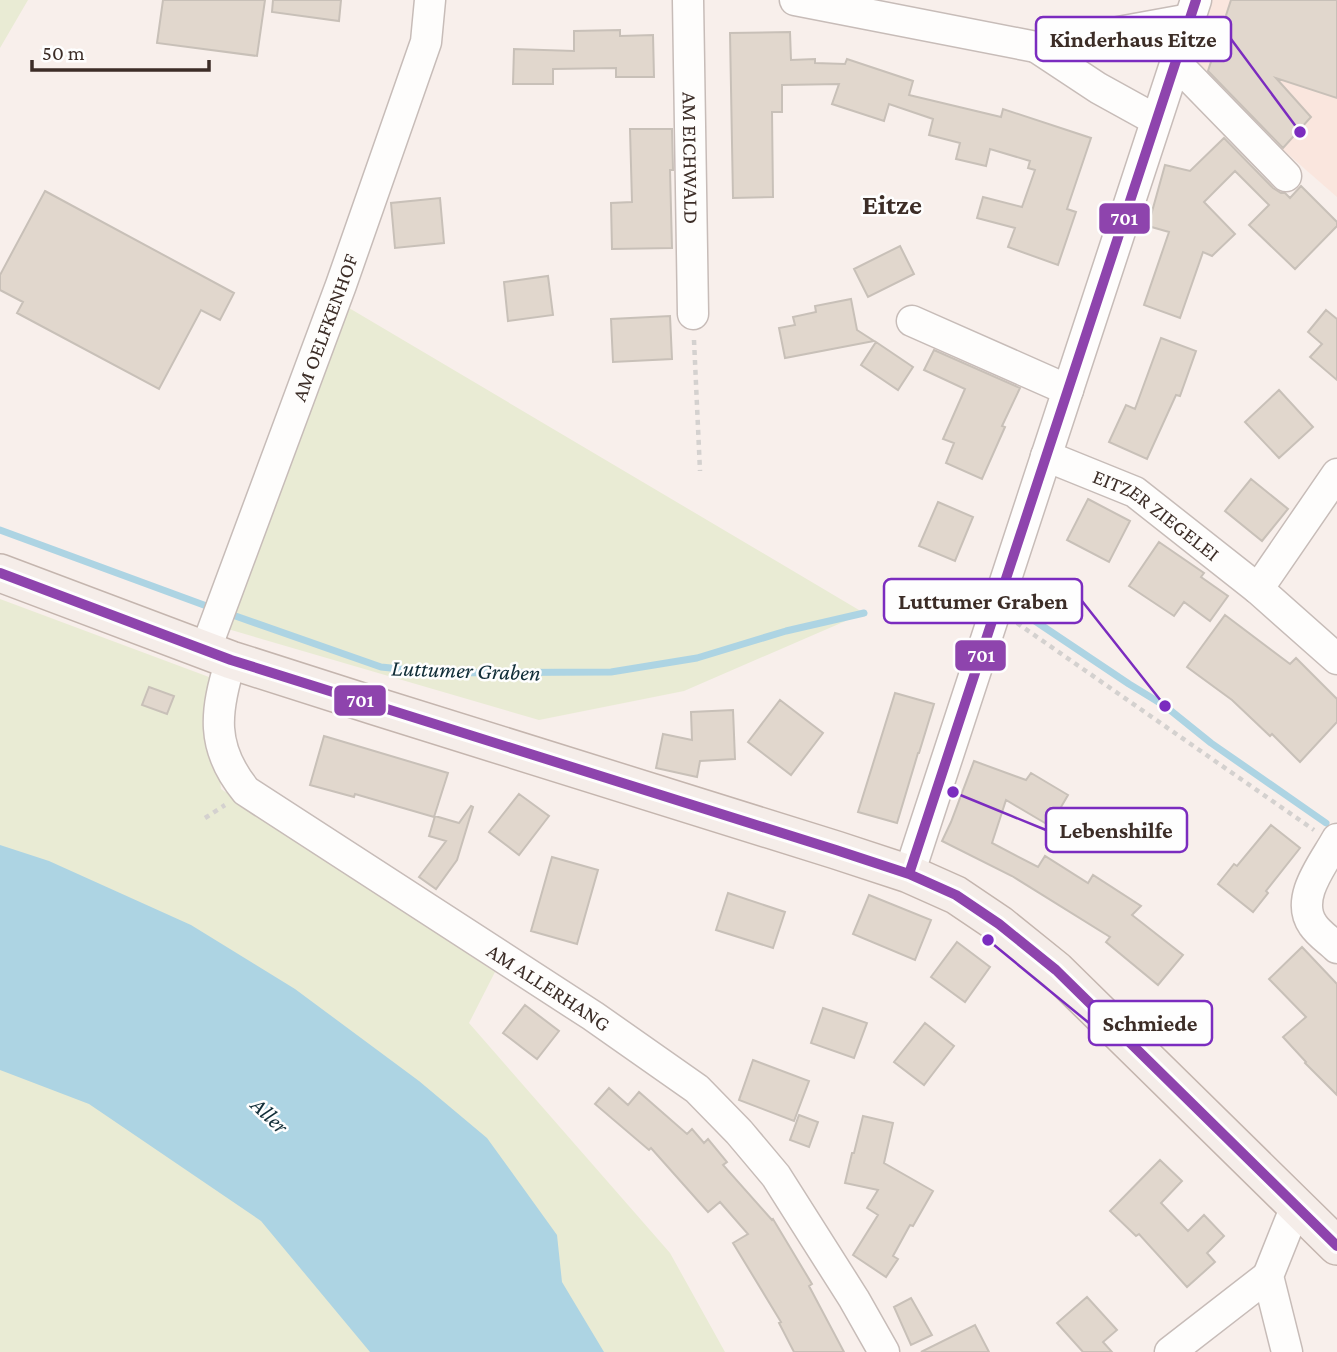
<svg xmlns="http://www.w3.org/2000/svg" width="1337" height="1352" font-family="'Crimson Pro',serif">
<style>
.built{fill:#fae6de}
.green{fill:#e9ebd4}
.water{fill:#add4e3}
.lines{fill:none;stroke-linecap:round;stroke-linejoin:round}
.stream{stroke:#add4e3;stroke-width:7}
.building{fill:#e1d7cd;stroke:#c8c0b8;stroke-width:2}
.minor-casing{stroke:#c7bcb8;stroke-width:33}
.major-casing{stroke:#c4b5ae;stroke-width:40}
.path{stroke:#d4d1cf;stroke-width:4.5;stroke-dasharray:5 5;stroke-linecap:butt}
.minor{stroke:#fefdfc;stroke-width:30}
.major{stroke:#f5ede9;stroke-width:37}
.bus-1-casing{stroke:#fefefe;stroke-width:16}
.bus-1{stroke:#8e44ad;stroke-width:10}
.labels{text-anchor:middle;stroke-width:5;stroke-linejoin:round;paint-order:stroke}
.street-label{font-size:21px;fill:#3c2d27;stroke:#fefefe}
.water-label{font-size:23px;font-style:italic;fill:#102d37;stroke:#fefefe}
.district-label{font-size:28px;font-weight:bold;fill:#3c2d27;stroke:#fefefe}
.leader{fill:none;stroke:#7b2cbf;stroke-width:2.5}
.callout-dot{fill:#7b2cbf;stroke:#fefefe;stroke-width:2.5}
.callout{fill:#fefefe;stroke:#7b2cbf;stroke-width:2.5}
.callout-label{font-size:23px;text-anchor:middle;font-weight:bold;fill:#3c2d27}
.line-badge{stroke:#fefefe;stroke-width:2.5}
.badge-label{font-size:19px;text-anchor:middle;font-weight:bold;fill:#fff}
</style>
<rect width="100%" height="100%" fill="#f8efeb"/>
<path class="built" d="M1210,0h127v197l-149,-130z"/>
<path class="green" d="M0,0h28l-28,48z
M344,305l520,308 -180,78 -145,29 -318,-93z
M0,599l209,78 12,112 274,183 -26,51 201,230 55,99h-725z"/>
<path class="water" d="M0,845l49,16 142,64 104,64 124,92 68,57 70,97 5,47 42,70h-234l-109,-131 -172,-117 -89,-34z"/>
<g class="lines">
<path class="stream" d="M0,530l212,78
M926,596l29,-12 17,1
M227,613l154,54 59,6 171,-1 86,-14 89,-27 78,-18
M1032,619l97,65 36,22 46,37 115,80"/>
</g>
<path class="building" d="M163,0h102l-8,56 -100,-13z
M273,0h68l-2,21 -67,-9z
M1231,0h106v98l-61,-20 35,39 -28,31 -75,-77z
M620,30v6l33,-1 1,42h-38v-9l-63,1v15h-40l1,-35 60,2v-20z
M790,32l1,28 24,-1v4l30,1 2,-5 66,22 -4,14 92,22 2,-8 88,29 -24,71 9,3 -18,53 -50,-18 7,-19 -38,-10 6,-21 39,10 13,-37 -7,-2 2,-7 -40,-12 -4,17 -30,-7 4,-16 -31,-8 4,-16 -44,-15 -5,17 -52,-17 7,-20 -57,1v27h-10l1,85 -40,1 -3,-165z
M630,129h42l1,41h-3l2,78 -60,1 -1,-46 21,-1z
M1224,138l49,50 8,5h4l5,5 11,-12 36,36v4l-42,43 -46,-44 20,-20 -34,-34 -31,31 31,32 -23,22 -9,-4 -23,66 -36,-13 25,-73 -21,-6 17,-61 25,6z
M45,191l189,102 -14,27 -19,-10 -42,79 -142,-76 6,-11 -23,-12v-15z
M440,198l4,45 -49,5 -4,-45z
M900,246l14,28 -46,23 -14,-28z
M548,276l5,39 -45,6 -4,-39z
M851,299l6,31 17,11 -89,17 -6,-30 16,-3 -2,-8 23,-5 -1,-6z
M1326,310l11,9v61l-27,-23 12,-13 -14,-12z
M670,316l2,43 -59,3 -2,-43z
M1161,338l35,13 -16,45 -4,-1 -29,64 -38,-17 17,-37 9,4z
M876,342l37,25 -15,23 -37,-25z
M934,350l86,38 -18,38 3,1 -23,52 -36,-16 8,-20 -11,-4 22,-50 -41,-19z
M1279,390l34,37 -34,31 -34,-36z
M1251,479l37,30 -26,32 -37,-30z
M1088,499l42,22 -21,41 -42,-22z
M938,502l35,15 -18,44 -36,-15z
M1159,542l45,31 -3,4 27,19 -18,25 -26,-19 -10,14 -45,-30z
M1225,615l65,49 6,-6 41,41v23l-37,40 -28,-28 -2,2 -38,-36 -45,-33z
M149,687l25,9 -7,18 -25,-9z
M895,693l39,11 -15,49h-1l-21,70 -39,-11z
M780,700l43,33 -32,42 -43,-33z
M733,710l2,49 -35,2 -3,16 -41,-9 7,-34 29,6 -1,-28z
M324,736l124,37 -14,44 -79,-23 -1,3 -44,-12z
M974,761l52,19 5,-7 37,22 -18,31 -44,-26 -14,43 46,24 7,-11 43,27 5,-8 48,31 -9,9 51,40 -25,30 -52,-43 4,-5 -98,-61 -70,-35 9,-19z
M519,794l30,22 -30,39 -30,-23z
M471,806l2,1 -16,53 -21,29 -17,-12 27,-36 -17,-5 6,-20 24,7z
M1271,825l29,23 -34,43 2,2 -15,19 -35,-28 16,-20 3,2z
M552,857l46,13 -21,74 -46,-13z
M728,893l57,19 -12,36 -57,-18z
M869,895l62,25 -16,40 -62,-26z
M957,942l33,25 -25,35 -34,-25z
M1302,947l35,37v111l-32,-32 1,-1 -23,-25 23,-20 -37,-38z
M525,1005l34,26 -22,28 -34,-26z
M823,1008l44,15 -13,35 -43,-15z
M925,1023l29,23 -30,39 -30,-23z
M753,1060l56,21 -15,40 -55,-21z
M609,1088l19,17 11,-13 48,42 5,-5 12,14 4,-4 19,23 -4,3 49,55 1,-1 39,65 -3,2 35,66h-50l-15,-29 2,-1 -48,-79 15,-9 -28,-32 -12,10 -57,-64 -2,2 -54,-46z
M799,1115l19,7 -9,25 -19,-7z
M863,1116l30,7 -9,40 49,28 -20,35 -3,-1 -17,31 5,3 -12,18 -33,-22 25,-40 -11,-7 11,-18 -33,-7 7,-30h2z
M1160,1160l22,21 -21,22 27,28 16,-16 20,21 -17,17 8,9 -28,25 -48,-53 -3,2 -26,-25z
M1087,1297l30,33 -14,12 9,10h-29l-26,-29z
M911,1298l21,37 -21,10 -17,-38z
M975,1325l14,27h-68z"/>
<g class="lines">
<defs>
<g id="minor">
<path id="s1" d="M688,0l5,314"/>
<path d="M795,0l241,47 154,-28"/>
<path d="M1036,47l62,41 58,32"/>
<path d="M1175,62l111,114"/>
<path d="M912,321l156,69"/>
<path id="s2" d="M1046,456l89,36 123,97 79,70"/>
<path d="M1258,589l79,-115"/>
<path id="s3" d="M205,651l136,-366 85,-243 4,-42"/>
<path id="s4" d="M231,660c-16,51 -21,87 15,131l347,225 104,73 42,43 37,44 78,123 30,53"/>
<path d="M1337,839c-13,24 -43,59 -24,86 6,9 17,16 24,23"/>
<path d="M909,874l287,-874"/>
<path d="M1170,1352l98,-76"/>
<path d="M1287,1352l-19,-76 28,-70"/>
</g>
<path id="major" d="M0,573l231,87 144,46 461,144 73,24 47,21 43,29 57,46 281,276"/>
</defs>
<use href="#minor" class="minor-casing"/>
<use href="#major" class="major-casing"/>
<path class="path" d="M694,340l6,131
M1017,623l297,207
M205,818l20,-13"/>
<use href="#minor" class="minor"/>
<use href="#major" class="major"/>
<defs>
<path id="bus-1" d="M0,573l231,87 605,190 73,24 47,21 43,29 57,46 281,276
M909,874l287,-874"/>
</defs>
<use href="#bus-1" class="bus-1-casing"/>
<use href="#bus-1" class="bus-1"/>
</g>
<g class="labels">
<g class="street-label">
<text dy="7" stroke="none"><textPath href="#s1" startOffset="158">AM EICHWALD</textPath></text>
<text dy="7" stroke="none"><textPath href="#s3" startOffset="345">AM OELFKENHOF</textPath></text>
<text dy="7" stroke="none"><textPath href="#s2" startOffset="126">EITZER ZIEGELEI</textPath></text>
<text dy="7" stroke="none"><textPath href="#s4" startOffset="500">AM ALLERHANG</textPath></text>
</g>
<g class="water-label">
<text transform="translate(466 670) rotate(2)" y="8">Luttumer Graben</text>
<text transform="translate(270 1115) rotate(43)" y="8">Aller</text>
</g>
<g class="district-label">
<text x="892" y="214">Eitze</text>
</g>
</g>
<path class="leader" d="M1300 132L1231 39M1165 706L1082 601M953 792L1046 830M988 940L1089 1023"/>
<g class="callout-dot">
<circle cx="1300" cy="132" r="7"/>
<circle cx="1165" cy="706" r="7"/>
<circle cx="953" cy="792" r="7"/>
<circle cx="988" cy="940" r="7"/>
</g>
<g class="callout">
<rect x="1036" y="17" width="195" height="44" rx="7"/>
<rect x="884" y="579" width="198" height="44" rx="7"/>
<rect x="1046" y="808" width="141" height="44" rx="7"/>
<rect x="1089" y="1001" width="123" height="44" rx="7"/>
</g>
<g class="callout-label">
<text x="1133" y="47">Kinderhaus Eitze</text>
<text x="983" y="609">Luttumer Graben</text>
<text x="1116" y="838">Lebenshilfe</text>
<text x="1150" y="1031">Schmiede</text>
</g>
<g class="line-badge">
<rect x="1098" y="202" width="53" height="33" rx="7" fill="#8e44ad"/>
<rect x="954" y="639" width="53" height="33" rx="7" fill="#8e44ad"/>
<rect x="333" y="684" width="54" height="33" rx="7" fill="#8e44ad"/>
</g>
<g class="badge-label">
<text x="1124" y="225">701</text>
<text x="981" y="662">701</text>
<text x="360" y="707">701</text>
</g>
<path d="M32 60v10h177v-10" fill="none" stroke="#3c2d27" stroke-width="3.5"/>
<text x="42" y="60" font-size="21" fill="#3c2d27" stroke="#fefefe" stroke-width="5" paint-order="stroke">50 m</text>
</svg>
